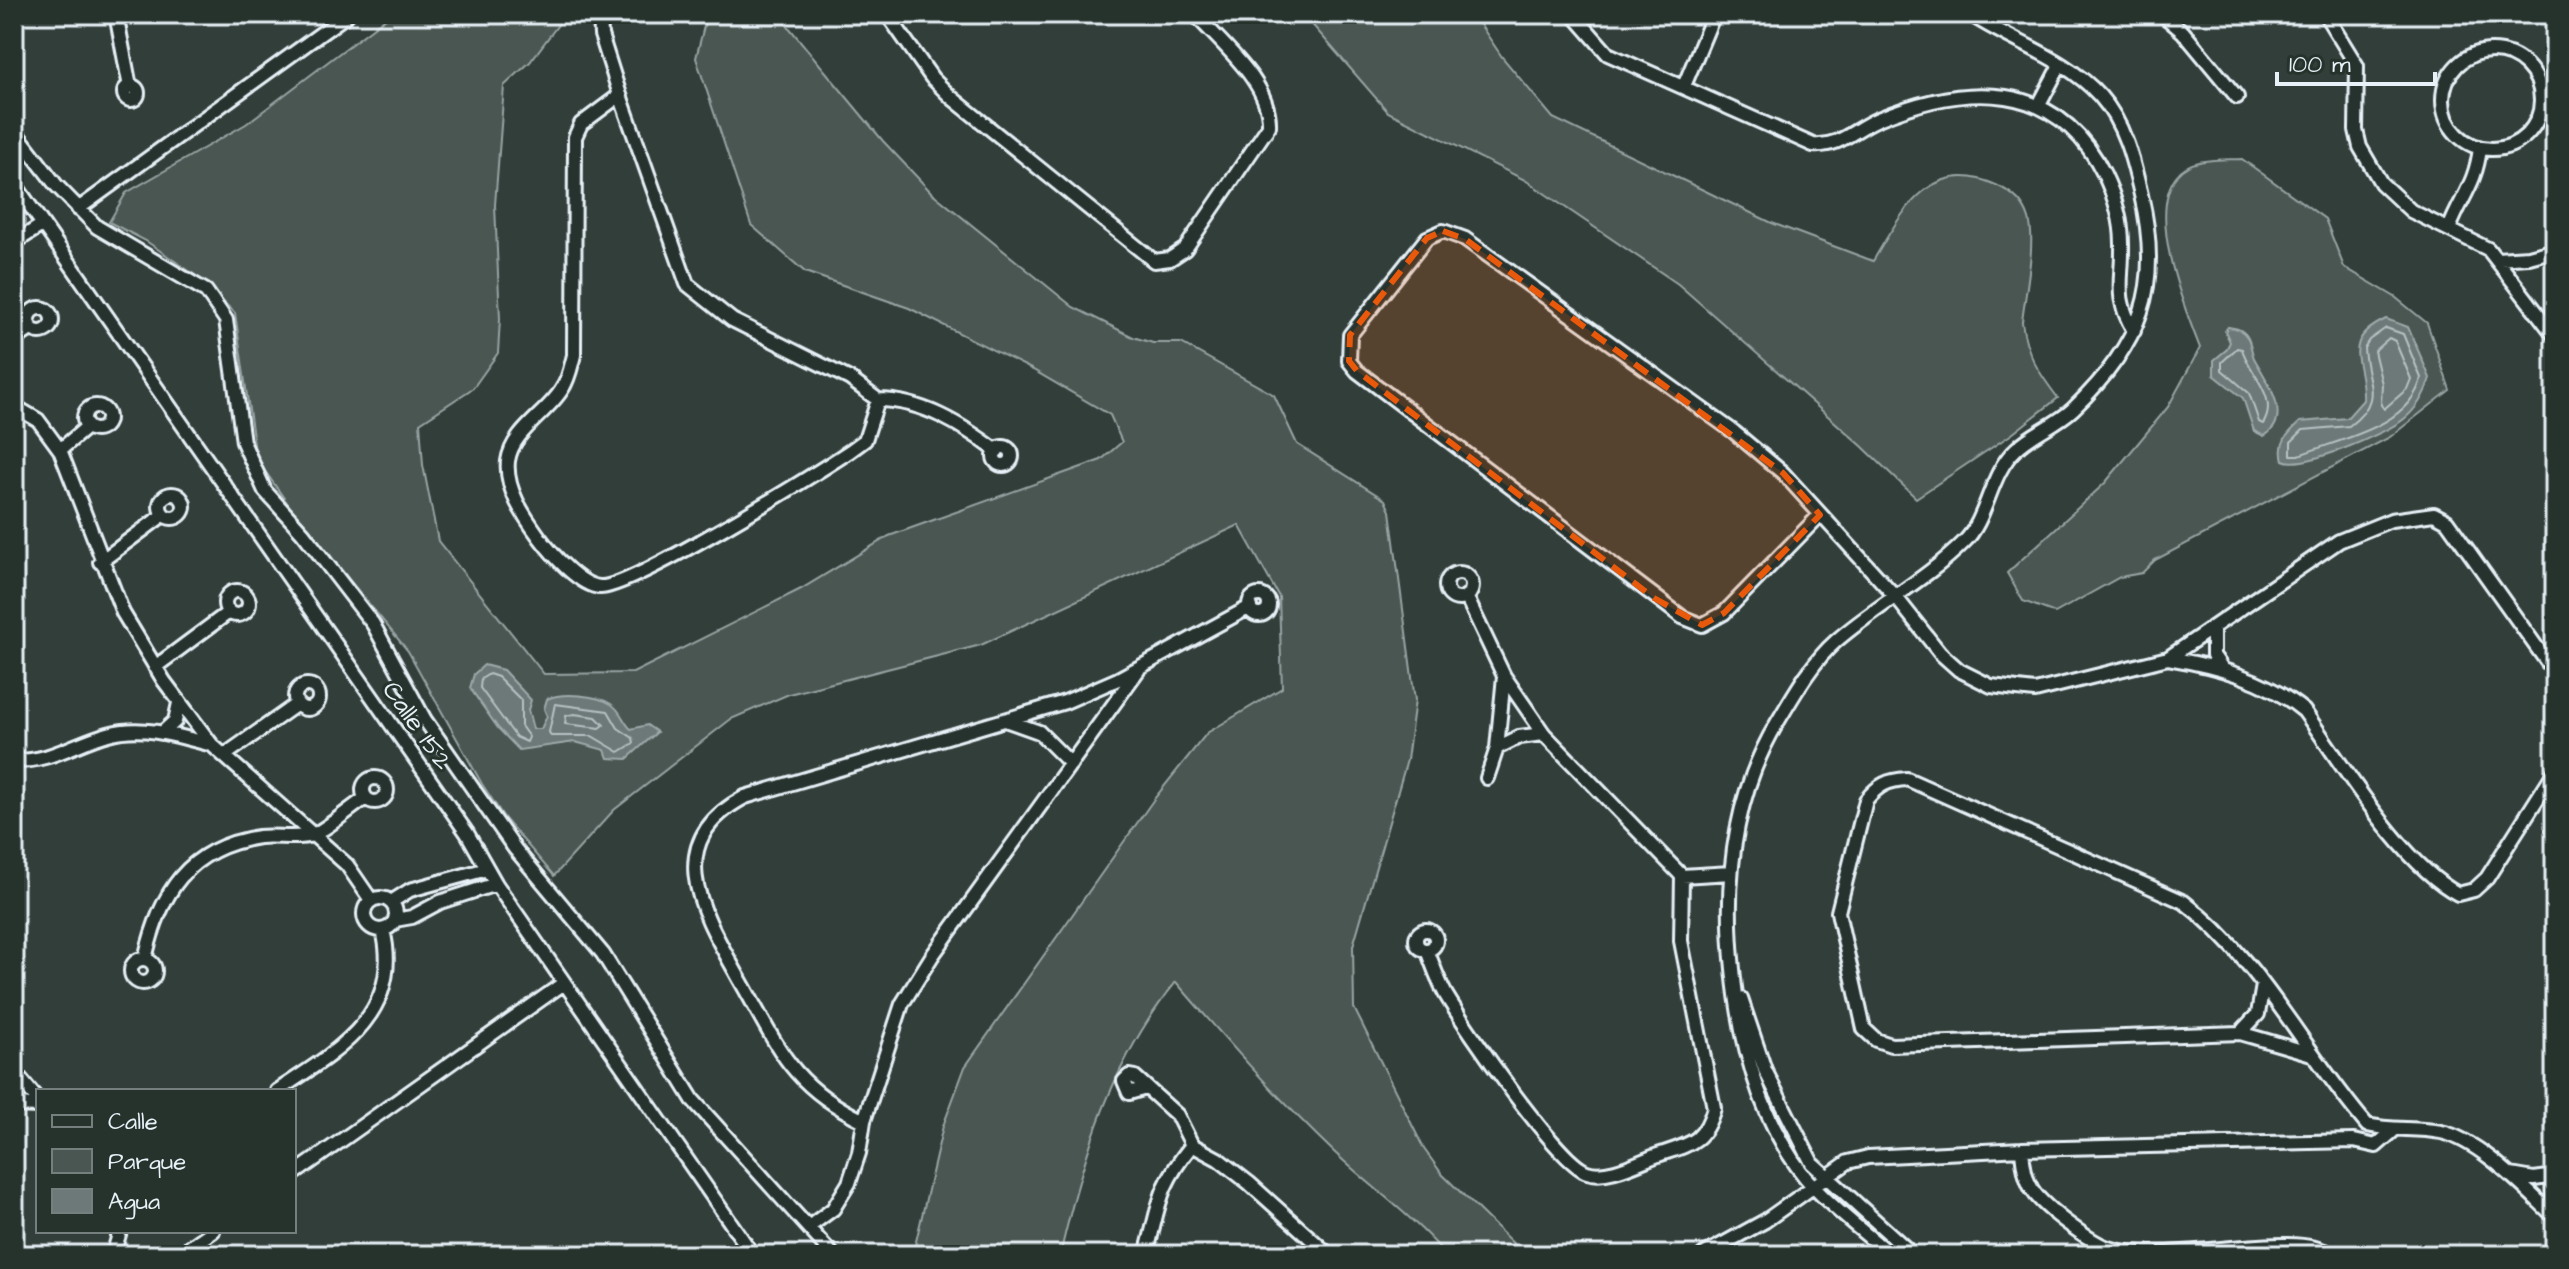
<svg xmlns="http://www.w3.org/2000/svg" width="2569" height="1269" font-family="'Architects Daughter',sans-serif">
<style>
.green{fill:#495651;stroke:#98a4a4;stroke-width:2}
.water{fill:#6d7978;stroke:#9ea9ab;stroke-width:2}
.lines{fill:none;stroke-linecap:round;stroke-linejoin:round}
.shore{stroke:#b7c1c5;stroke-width:2}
.minor-casing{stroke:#e8f1f8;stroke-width:18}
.minor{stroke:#26332d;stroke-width:12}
.marked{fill:#e8590c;fill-opacity:0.2;stroke:#e8590c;stroke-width:6;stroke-dasharray:16 10;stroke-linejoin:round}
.labels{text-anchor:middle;stroke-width:6;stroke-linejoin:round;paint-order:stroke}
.street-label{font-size:26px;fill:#e8f1f8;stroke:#26332d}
</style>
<rect width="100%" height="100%" fill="#323e39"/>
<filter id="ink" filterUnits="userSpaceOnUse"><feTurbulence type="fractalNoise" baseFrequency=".0125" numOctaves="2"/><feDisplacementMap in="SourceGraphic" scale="16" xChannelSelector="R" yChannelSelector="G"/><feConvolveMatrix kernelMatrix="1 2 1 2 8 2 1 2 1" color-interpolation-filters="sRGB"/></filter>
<g filter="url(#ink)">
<path class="green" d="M391,14h175l-36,48 -26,24 -9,119 5,114 -2,34 -25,35 -53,35 3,42 15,76 106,133 89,-1 168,-84 88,-53 212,-76 21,-18 -12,-27 -77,-45 -124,-62 -104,-36 -54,-47 -55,-167 10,-40 5,-4h67l105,127 48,51 142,115 60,30 20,6h28l93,52 23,49 88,56 5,11 25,189 -8,60 -54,186 1,62 70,141 18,25 83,81h-79c-33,-39 -75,-68 -112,-103 -57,-54 -107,-111 -158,-170 -65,79 -93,175 -116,273h-150l4,-5 29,-124 22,-59 189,-268 53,-66 75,-45 -3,-91 -40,-72 -258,120 -192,49 -58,25 -117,91 -60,66 -49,-57 -23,-35 -74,-133 -113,-137 -39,-56 -21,-145 -40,-38 -49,-34 -37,-19 17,-29 120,-69z
M1303,14h170l29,43 51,61 219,105 101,38c28,-47 57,-106 123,-76 16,7 28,17 33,34 7,25 -4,76 -7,103 4,32 17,51 36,76l-46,36 -96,64 -54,-52 -184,-162 -153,-104 -137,-68z
M2242,159l83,60 19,48 51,30 32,26 23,67 -60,47 -235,123 -13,13 -22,4 -65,36 -32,-12 -16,-28 98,-90 63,-76 32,-59c-16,-41 -54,-135 -23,-173 14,-18 44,-15 65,-16z"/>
<path class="water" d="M2386,319l22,8 22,51c-5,16 -12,30 -26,41 -17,14 -102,51 -121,41 -5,-17 4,-26 17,-38l47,-4 16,-18c2,-39 -25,-58 23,-81z
M2228,327c4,1 9,1 12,3 11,6 10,18 14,28 11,20 41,60 10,78l-10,-5 -11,-33 -29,-23v-15l12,-10 4,-8 -5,-11z
M484,665l19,5 28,30 -3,10 5,19h8l6,-13 -3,-7 3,-10c15,-7 50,-4 64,5 10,6 12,18 20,25l16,-4 10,7 -30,27 -19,-1 -3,-8 -30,-8 -56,8 -21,-22 -28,-40 4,-14z"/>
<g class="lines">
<path class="shore" d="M2386,328l17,6 18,44c-11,49 -81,61 -122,77h-8v-13l12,-12 46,-4c36,-27 17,-42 15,-78l5,-8z
M2389,338l6,3 16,38 -4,10 -23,20 -3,-4 1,-21 -8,-33z
M2237,348l5,1c7,24 38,49 21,75l-4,-2 -10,-29 -27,-23v-8z
M489,674l9,3 23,23v26l8,11 -2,5 -11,-5 -36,-49 1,-9z
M555,704l53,7 10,17 15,10 1,5 -15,9 -27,-16h-41l-2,-4z
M574,714l22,3 8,8 -4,3 -35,-4 1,-8z"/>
<defs>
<path id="minor" d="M116,14l14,73
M600,14l1,21 19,60 67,189 45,36 118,59 28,21 -13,40 -15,11c-35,23 -220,138 -250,136 -20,-1 -49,-34 -60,-49 -16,-22 -35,-49 -32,-77 4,-30 40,-48 54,-72 7,-10 9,-23 12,-34l1,-218 6,-13 39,-29
M887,14l45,64 19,19 203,164 16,-2 15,-10 84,-123c2,-43 -47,-81 -74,-112
M1573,14l35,40 205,91c28,2 41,-16 65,-26 86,-36 179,-41 226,55 10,21 18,46 18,70 1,37 -9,52 12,87
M2162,14l21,18 54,65
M2325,14l32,52 -1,64 4,17 21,36 30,28 77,38 67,87
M2443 100a49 49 0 1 1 98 0a49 49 0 1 1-98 0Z
M1684,86l30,-72
M124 93a7 7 0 1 1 14 0a7 7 0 1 1-14 0Z
M2039,105l21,-40
M14,130l42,55 41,42 109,64 20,29 17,122 22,49 38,42 70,91 52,96 90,129 88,105 90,146 140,155
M14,183l453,650 29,51 257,371
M78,209l270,-195
M2449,229c12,-32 27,-45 31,-81
M14,243l28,-18
M2496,259l33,-2 26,-7
M28 320a12 12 0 1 1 24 0a12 12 0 1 1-24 0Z
M14,340l17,-11
M878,400c44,0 84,25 119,51
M84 418a12 12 0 1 1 24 0a12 12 0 1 1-24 0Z
M14,406l24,14 22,30 63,163 41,68 48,64 135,120 24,35
M994 456a9 9 0 1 1 18 0a9 9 0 1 1-18 0Z
M60,450l27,-23
M160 506a12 12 0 1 1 24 0a12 12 0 1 1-24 0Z
M1820,515l-96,98 -22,12 -20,-8 -325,-246 -8,-10 1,-26 77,-97 16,-7 22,8 269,193 49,41 112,123 45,57 19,17 32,16 44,5 133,-33 171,-117 52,-21 43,-6 13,7 108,152
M100,562l63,-47
M1446 586a13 13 0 1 1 26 0a13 13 0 1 1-26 0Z
M225 603a12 12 0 1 1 24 0a12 12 0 1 1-24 0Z
M1249 605a10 10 0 1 1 20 0a10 10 0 1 1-20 0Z
M1466,596l38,80 40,58 138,142
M2213,627v28l8,12
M2168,658c48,8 98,21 136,53 39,54 97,153 154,183l16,-4 13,-12 68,-107
M155,667l74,-55
M295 697a12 12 0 1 1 24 0a12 12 0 1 1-24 0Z
M1008,721l31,11 32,32
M162,733l13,-12 4,-18
M1497,748l22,-11 25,-3
M225,755l72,-51
M14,761c36,1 61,-18 94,-27 34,-10 71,2 104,11
M363 790a12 12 0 1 1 24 0a12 12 0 1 1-24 0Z
M1487,778l10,-30 7,-72
M364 914a16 16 0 1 1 32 0a16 16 0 1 1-32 0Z
M391,902l19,-12 77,-21
M395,920l17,-3 28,-15 56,-18
M1416 940a10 10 0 1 1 20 0a10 10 0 1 1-20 0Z
M1427,950c6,15 11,31 19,45 19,32 112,168 141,177 21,7 51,-10 71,-17 32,-11 46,-12 56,-47l-33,-167 1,-65 49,-3
M131 971a12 12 0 1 1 24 0a12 12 0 1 1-24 0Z
M145,959c15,-66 42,-111 114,-122 16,-2 42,3 56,-3 17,-9 34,-25 51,-36
M1741,999l24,71 47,93 101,92
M2240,1033l18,-19 5,-29
M2312,1054l-72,-21 -349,12 -15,-5 -12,-11 -26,-117 28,-112c12,-15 22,-20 41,-21l277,123c77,58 120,150 183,223 25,6 49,2 74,7 39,8 85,58 114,85
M14,1071l24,29
M1146,1088l-17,5 -5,-12 5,-5 6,1 42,38 15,30 26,14 31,24 80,72
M277,1091c59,-39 127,-77 106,-161
M14,1101l3,-26
M14,1105l24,1
M864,1121c-75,-36 -86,-75 -125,-143 -35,-63 -81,-135 6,-181l320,-95 53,-23 132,-72
M2022,1149c2,37 11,47 40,70 13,10 26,20 41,27 56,23 193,-19 228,9
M294,1174l270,-191
M2511,1175l23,4 21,-3
M2553,1215l2,-36
M810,1226l23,-17 16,-26 10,-30 5,-32 38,-117 30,-48 207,-287
M113,1255l7,-24
M179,1255l34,-24
M1146,1255c14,-51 11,-67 46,-110
M1703,1255l62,-34 83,-59 20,-5 154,-8 332,-8 22,5 17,-15
M1890,1255c-28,-25 -61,-49 -85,-78 -47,-59 -65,-135 -72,-208 -9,-85 0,-172 44,-246 16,-27 35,-61 59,-82 40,-35 90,-61 128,-99 24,-23 25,-68 52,-93 16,-16 40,-24 57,-40 68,-65 90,-122 68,-214 -8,-35 -17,-72 -41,-99 -34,-38 -88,-54 -130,-82"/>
</defs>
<use href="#minor" class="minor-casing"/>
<use href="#minor" class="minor"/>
</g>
</g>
<path class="marked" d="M1443,231l22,8 318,234 37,42 -96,98 -22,12 -48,-27 -297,-227 -8,-10 1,-26 77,-97z"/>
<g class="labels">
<g class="street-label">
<text transform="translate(418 725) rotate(55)" y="9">Calle 152</text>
</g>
</g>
<rect width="2569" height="1269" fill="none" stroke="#26332d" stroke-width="48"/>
<rect x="24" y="24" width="2521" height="1221" fill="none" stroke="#e8f1f8" stroke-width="3" filter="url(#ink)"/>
<rect x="36" y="1089" width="260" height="144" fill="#26332d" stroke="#747f7e" stroke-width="2"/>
<rect x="52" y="1115" width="40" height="12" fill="#26332d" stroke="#747f7e" stroke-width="2"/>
<text x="108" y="1129" font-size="24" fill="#e8f1f8">Calle</text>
<rect x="52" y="1149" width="40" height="24" fill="#495651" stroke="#747f7e" stroke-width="2"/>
<text x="108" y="1169" font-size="24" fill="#e8f1f8">Parque</text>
<rect x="52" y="1189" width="40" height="24" fill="#6d7978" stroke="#747f7e" stroke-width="2"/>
<text x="108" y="1209" font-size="24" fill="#e8f1f8">Agua</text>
<path d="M2277 72v12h158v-12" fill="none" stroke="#e8f1f8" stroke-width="4"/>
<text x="2289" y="72" font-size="24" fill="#e8f1f8" stroke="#26332d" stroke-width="6" paint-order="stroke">100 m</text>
</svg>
